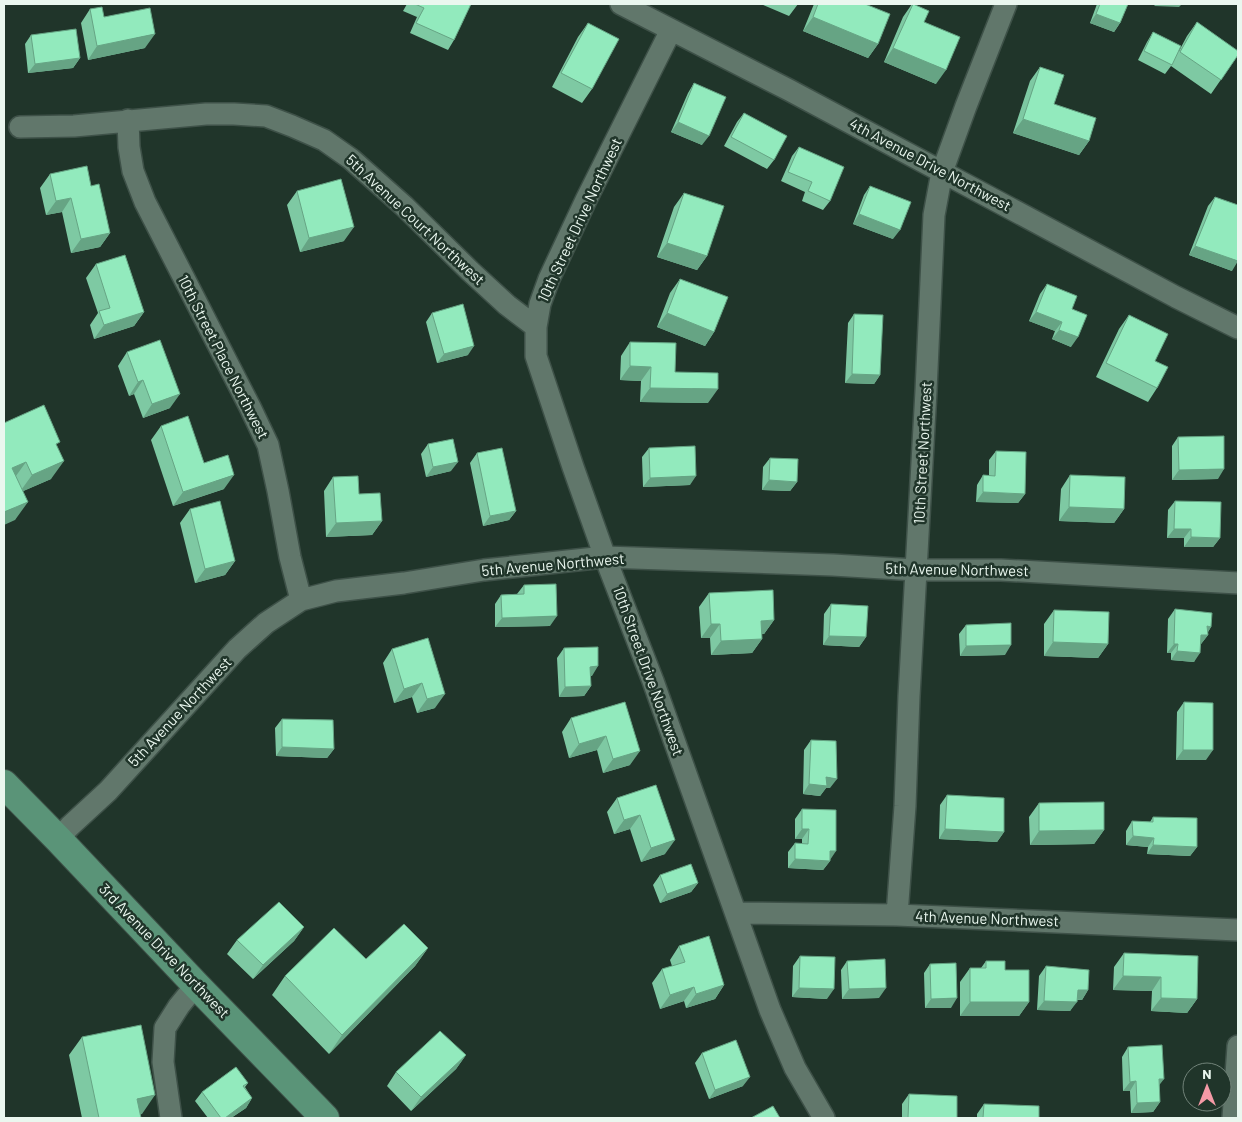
<svg xmlns="http://www.w3.org/2000/svg" width="1242" height="1122" font-family="Barlow,sans-serif">
<style>
.lines{fill:none;stroke-linecap:round;stroke-linejoin:round}
.minor-casing{stroke:#3e5148;stroke-width:24}
.major-casing{stroke:#3e5148;stroke-width:30}
.minor{stroke:#61776b;stroke-width:21}
.major{stroke:#5a9478;stroke-width:28}
.wall{fill:#7ec9a3}
.shaded-wall{fill:#66a484}
.building{fill:#92eabd;stroke:#66a484}
.labels{text-anchor:middle;stroke-width:5;stroke-linejoin:round;paint-order:stroke}
.street-label{font-size:15px;fill:#eaf7ef;stroke:#20352a}
</style>
<rect width="100%" height="100%" fill="#20352a"/>
<g class="lines">
<defs>
<path id="minor" d="M621,4l168,86 387,207 62,31
M671,30l-85,170 -37,79 -9,25 -4,23v29l37,111 32,90 48,124 117,329 25,58 29,50
M128,120l1,27 4,24 12,31 105,205 18,38 10,46 12,66 11,43
M20,127l54,-1 132,-12h28l32,2 26,10 32,14 27,19 53,47 66,65 37,34 29,22
M58,839l12,-13 38,-35 129,-142 29,-26 35,-23 35,-9 68,-8 80,-13 121,-13 228,8 83,5h85l237,13
M736,913l161,2 341,15
M897,915l8,-109 4,-110 17,-305 8,-176 8,-43 24,-66 40,-102
M171,1118l-8,-56 2,-34 14,-22 17,-21
M1233,1118l5,-72"/>
<path id="major" d="M4,784l54,55 138,146 129,133"/>
</defs>
<use href="#minor" class="minor-casing"/>
<use href="#major" class="major-casing"/>
<use href="#minor" class="minor"/>
<use href="#major" class="major"/>
</g>
<path class="wall" d="M407,4h64l-17,36 -6,10 -38,-17 7,-16 -14,-6z
M761,4h37l-9,12z
M814,4h51l13,40 -10,14 -65,-27z
M912,4l12,18 12,62 -52,-22 19,-45z
M1097,4h31l-8,19 -6,9 -24,-9z
M90,9l14,8 41,31 -57,12 -7,-37z
M1197,22l41,33 -27,39 -40,-28 -6,8 -27,-14 9,-18 6,-10 26,19 8,-15z
M588,23l4,66 -10,14 -30,-16 26,-50z
M31,35l49,23 -7,10 -45,5 -3,-29z
M1040,67l14,37 35,37 -10,14 -66,-22 17,-52z
M694,83l8,62 -31,-13 17,-39z
M744,113l30,47 -7,9 -43,-23 13,-24z
M799,147l31,54 -7,9 -21,-9 3,-9 -24,-11 11,-25z
M50,174l41,12 19,47 -10,14 -29,6 -9,-41 -16,3 -6,-27z
M870,186l23,53 -40,-15 11,-29z
M297,191l47,50 -44,11 -13,-47z
M684,193l23,63 -10,14 -40,-13 17,-50z
M1215,197l17,74 -43,-16 19,-49z
M96,264l48,48 -10,14 -40,13 -4,-14 8,-12 -12,-35z
M680,279l34,53 -9,14 -48,-19 13,-34z
M1047,284l25,25 -1,38 -19,-8 3,-8 -26,-10 11,-27z
M432,313l36,42 -31,8 -11,-41z
M854,314l26,61 -6,9 -29,-1 3,-60z
M1129,315l26,46 2,27 -9,14 -52,-25 23,-48z
M630,342l45,30 33,31 -68,-1 1,-21 -21,-1 1,-24z
M127,352l43,56 -27,10 -9,-24 -5,2 -11,-30z
M4,423l53,24 -6,32 -28,12 -8,29z
M161,426l63,63 -51,17 -22,-66z
M1178,437l40,42 -46,1v-34z
M428,444l23,27 -25,6 -5,-23z
M649,448l41,37 -47,2 -1,-30z
M996,451l29,43 -7,9 -42,-1 1,-17 6,-10h6v-15z
M477,453l39,58 -7,9 -26,6 -13,-63z
M770,458l27,24 -7,9 -28,-1 1,-23z
M1070,475l54,34 -10,14 -55,-2 2,-32z
M333,477l26,17 23,27 -10,14 -46,2 -2,-46z
M1175,501l45,37 -7,9h-29v-9h-17l1,-28z
M190,509l45,52 -10,14 -30,8 -15,-60z
M524,585l26,41 -55,1v-23l6,-9 16,-1z
M709,593l65,27 -10,14h-2v5l-10,14 -41,2 -1,-17h-9l-2,-31z
M831,604l35,33 -7,10 -36,-2 1,-31z
M1175,609l36,18 -3,5v3l-7,9 -7,18 -23,-2v-7h-4l1,-34z
M1054,610l54,34 -10,14 -54,-2v-32z
M966,625l39,30 -45,1 -1,-22z
M428,638l7,70 -18,5 -5,-16 -18,6 -11,-40 9,-14z
M564,648l28,28h-2l1,10 -7,10 -25,1 -2,-39z
M625,702l5,63 -27,8 -6,-23 -28,8 -7,-26 9,-14z
M1184,702l22,58h-30l1,-48z
M282,719l52,30 -7,9 -51,-2 -1,-28z
M811,740l19,48h-4l-6,8 -17,-2 1,-44z
M656,785l9,69 -24,8 -11,-33 -16,5 -7,-22 10,-14z
M947,795l57,37 -7,10 -58,-3 1,-34z
M1039,803l65,27 -10,14 -64,1 -1,-28z
M802,809l28,50v2l-7,9 -35,-2v-16l7,-9 7,1v-5h-7v-20z
M1153,817l44,30 -7,9 -43,-2 1,-7 -22,-2v-14l6,-10 18,1z
M660,875l38,8 -7,9 -31,11 -7,-18z
M304,927l-10,14 -41,38 -26,-25 10,-14z
M679,946l45,39 -9,14 -29,9 -2,-7 -24,8 -8,-26 10,-14 10,-3 -2,-6z
M428,948l-13,18 -86,88 -57,-59 13,-19 81,-17z
M1124,953l73,46 -10,14 -36,-2 1,-20 -39,-1 1,-23z
M800,956l27,43 -35,-2 1,-31z
M847,961l32,37 -37,1 -1,-29z
M986,961l19,9 24,32 -10,14h-59v-34l10,-14h11z
M930,964l21,44h-26l-1,-35z
M1046,966l42,24 -6,10h-5l-7,11 -33,-1 2,-34z
M82,1037l60,77h-2l1,4h-59l-13,-63z
M1128,1047l31,38 1,17 -7,10 -22,1 -1,-22h-7l-1,-34z
M702,1053l41,33 -34,13 -14,-36z
M466,1055l-10,14 -45,42 -24,-25 9,-14z
M248,1083l-3,4 7,11 -6,10 -15,10h-23l-13,-17 7,-9z
M909,1094l48,24h-55v-14z
M984,1104l55,14h-62v-4z"/>
<path class="shaded-wall" d="M1156,4h34l-1,1h-8l-2,2 -25,-1z
M1096,14l24,9 -6,9 -24,-9z
M813,17l65,27 -10,14 -65,-27z
M155,34l-10,14 -57,12 9,-14z
M893,48l53,22 -10,14 -52,-22z
M80,58l-7,10 -45,5 7,-9z
M1023,119l66,22 -10,14 -66,-22z
M678,122l31,14 -7,9 -31,-13z
M71,198l-9,14 -16,3 10,-14z
M859,214l41,16 -7,9 -40,-15z
M354,227l-10,14 -44,11 9,-14z
M110,233l-10,14 -29,6 10,-14z
M667,243l40,13 -10,14 -40,-13z
M1195,246l43,15 -6,10 -43,-16z
M144,312l-10,14 -40,13 10,-14z
M1036,312l26,10 -7,9 -26,-10z
M667,313l47,19 -9,14 -48,-19z
M1059,330l19,7 -7,10 -19,-8z
M474,346l-6,9 -31,8 7,-9z
M630,366l21,1 -10,14 -21,-1z
M852,374l28,1 -6,9 -29,-1z
M143,380l-9,14 -5,2 9,-14z
M650,388l68,1 -10,14 -68,-1z
M180,394l-10,14 -27,10 9,-14z
M64,461l-13,18 -32,14 13,-18z
M26,462l-13,18 -1,-12z
M458,462l-7,9 -25,6 7,-10z
M1224,469l-6,10 -46,1 7,-10z
M234,475l-10,14 -51,17 10,-14z
M696,476l-6,9 -47,2 7,-9z
M769,480l28,2 -7,9 -28,-1z
M983,492l42,2 -7,9 -42,-1z
M28,502l-13,18 -11,5v-13z
M1069,507l55,2 -10,14 -55,-2z
M516,511l-7,9 -26,6 7,-10z
M382,521l-10,14 -46,2 10,-14z
M1174,529h17l-7,9h-17z
M1191,537l29,1 -7,9h-29z
M235,561l-10,14 -30,8 10,-14z
M557,616l-7,10 -55,1 7,-9z
M774,620l-10,14 -13,1 10,-14z
M711,624h9l-10,14h-9z
M1207,626l4,1 -5,8h2l-7,9h-7z
M829,636l37,1 -7,10 -36,-2z
M762,639l-10,14 -41,2 10,-14z
M1053,642l55,2 -10,14 -54,-2z
M1174,644h4l-7,9h-4z
M1011,645l-6,10 -45,1 6,-10z
M1177,651l23,2 -6,9 -23,-2z
M598,666l-6,10h-9l7,-9z
M422,683l-10,14 -18,6 10,-14z
M591,686l-7,10 -25,1 6,-10z
M445,694l-10,14 -18,5 10,-14z
M606,736l-9,14 -28,8 10,-14z
M282,747l52,2 -7,9 -51,-2z
M1183,750h30l-7,10h-30z
M640,751l-10,14 -27,8 10,-14z
M826,777l11,2 -7,9h-4l-6,8 -17,-2 6,-10z
M640,815l-10,14 -16,5 10,-14z
M802,829h7l-7,10h-7z
M945,829l59,3 -7,10 -58,-3z
M1104,830l-10,14 -64,1 9,-14z
M1133,836l21,2 -6,9 -22,-2z
M675,840l-10,14 -24,8 10,-14z
M1153,845l44,2 -7,9 -43,-2z
M830,851h6l-6,9z
M795,859l35,2 -7,9 -35,-2z
M698,883l-7,9 -31,11 7,-9z
M304,927l-10,14 -41,38 10,-14z
M428,948l-13,18 -86,88 13,-19z
M1123,976l38,1 -9,14 -39,-1z
M724,985l-9,14 -29,9 10,-14z
M694,987l-10,14 -24,8 10,-14z
M799,988l35,1 -7,10 -35,-2z
M886,988l-7,10 -37,1 7,-10z
M1078,990h10l-6,10 -11,-1z
M957,998l-6,10h-26l6,-9z
M1161,998l36,1 -10,14 -36,-2z
M1044,1001l33,1 -7,9 -33,-1z
M970,1002h59l-10,14h-59z
M466,1055l-10,14 -45,42 10,-14z
M750,1077l-7,9 -34,13 6,-9z
M1159,1079h5l-7,9z
M1136,1081l-6,10h-7l7,-9z
M155,1095l-13,19 -18,4 13,-19z
M252,1098l-6,10 -15,10h-6z
M1160,1102l-7,10 -22,1 6,-10z"/>
<path class="building" d="M415,4h56l-17,36 -38,-17 8,-15z
M818,4h47l25,10 -12,30 -65,-27z
M913,4l16,7 -5,11 36,15 -14,33 -53,-22z
M1100,4h28l-8,19 -24,-9z
M102,7l2,10 46,-9 5,26 -58,12 -7,-37z
M1197,22l41,29v4l-17,25 -41,-28z
M588,23l31,16 -27,50 -31,-16z
M76,29l4,29 -45,6 -4,-29z
M1153,32l28,14 -9,19 -28,-14z
M1040,67l24,8 -10,29 42,14 -7,23 -66,-22z
M694,83l32,14 -17,39 -31,-14z
M744,113l43,23 -13,24 -43,-23z
M799,147l45,20 -14,34 -22,-10 4,-9 -24,-10z
M87,166l4,20 8,-2 11,49 -29,6 -10,-41 -15,3 -6,-27z
M341,179l13,48 -45,11 -12,-47z
M870,186l41,16 -11,28 -41,-16z
M684,193l40,13 -17,50 -40,-13z
M1215,197l23,8v56l-43,-15z
M125,255l19,57 -40,13 -5,-14 11,-3 -14,-44z
M680,279l48,18 -14,35 -47,-19z
M1047,284l30,12 -5,13 15,6 -9,22 -19,-7 3,-8 -26,-10z
M463,304l11,42 -30,8 -12,-41z
M854,314l29,1 -3,60 -28,-1z
M1129,315l39,19 -13,27 13,6 -11,21 -51,-25z
M160,340l20,54 -28,10 -9,-24 -5,2 -11,-30z
M630,342l46,1 -1,29 43,1v16l-68,-1 1,-21 -21,-1z
M44,405l16,37 -4,2 8,17 -32,14 -6,-13 -14,6 16,34 -24,10v-89z
M188,416l16,47 24,-8 6,20 -51,17 -22,-66z
M1224,436v33l-45,1 -1,-33z
M453,439l5,23 -25,5 -5,-23z
M695,446l1,30 -46,2 -1,-30z
M502,448l14,63 -26,5 -13,-63z
M996,451l30,1 -1,42 -42,-2v-17l12,1z
M770,458l28,1 -1,23 -28,-2z
M1070,475l55,2 -1,32 -55,-2z
M358,476l1,18 21,-1 2,28 -46,2 -3,-46z
M220,501l15,60 -30,8 -15,-60z
M1175,501l46,1 -1,36 -29,-1v-8h-17z
M556,584l1,32 -55,2 -1,-23 23,-1v-9z
M773,590l1,30 -13,1 1,18 -41,2 -1,-17h-9l-2,-31z
M831,604l37,2 -2,31 -37,-1z
M1175,609l37,4 -1,14 -4,-1 1,9h-7l-1,18 -23,-2 1,-7h-4z
M1054,610l55,2 -1,32 -55,-2z
M1011,623v22l-45,1v-21z
M428,638l17,56 -18,5 -5,-16 -18,6 -12,-40z
M598,647v19l-8,1 1,19 -26,1 -1,-39z
M625,702l15,49 -27,8 -7,-23 -27,8 -8,-26z
M1184,702l29,1v47h-30z
M282,719l51,1 1,29 -52,-2z
M811,740l25,1 1,38 -11,-2 1,9 -18,-2z
M656,785l19,55 -24,8 -11,-33 -16,5 -7,-22z
M947,795l57,3v34l-59,-3z
M1104,802v28l-65,1v-28z
M802,809l34,1v41h-6v10l-35,-2v-16l13,1 1,-15h-7z
M1153,817l44,1v29l-44,-2 1,-7 -21,-2 -1,-15 21,1z
M691,864l7,19 -31,11 -7,-19z
M279,902l25,25 -41,38 -26,-25z
M404,924l24,24 -86,87 -57,-59 49,-48 32,31z
M709,936l15,49 -28,9 -2,-7 -24,8 -8,-26 23,-7 -6,-16z
M1124,953l74,3 -1,43 -36,-1v-21l-38,-1z
M800,956l35,1 -1,32 -35,-1z
M885,959l1,29 -37,1 -2,-28z
M986,961h19v9h24v32h-59v-34h16z
M956,963l1,35 -26,1 -1,-35z
M1046,966l43,4 -1,20h-10l-1,12 -33,-1z
M141,1025l14,70 -18,4 4,19h-42l-17,-81z
M440,1031l26,24 -45,42 -25,-25z
M736,1040l14,37 -35,13 -13,-37z
M1162,1045l2,34h-5l1,23 -23,1 -1,-22 -6,1 -2,-35z
M236,1067l12,16 -5,3 9,12 -27,20h-4l-19,-26z
M909,1094l48,2v22h-49z
M984,1104l55,2v12h-56z
M773,1106l7,12h-29z"/>
<g class="labels">
<g class="street-label">
<text transform="translate(930 165) rotate(28)" y="5">4th Avenue Drive Northwest</text>
<text transform="translate(415 220) rotate(43)" y="5">5th Avenue Court Northwest</text>
<text transform="translate(580 220) rotate(-65)" y="5">10th Street Drive Northwest</text>
<text transform="translate(223 357) rotate(63)" y="5">10th Street Place Northwest</text>
<text transform="translate(923 453) rotate(-87)" y="5">10th Street Northwest</text>
<text transform="translate(553 565) rotate(-5)" y="5">5th Avenue Northwest</text>
<text transform="translate(957 570) rotate(1)" y="5">5th Avenue Northwest</text>
<text transform="translate(648 671) rotate(70)" y="5">10th Street Drive Northwest</text>
<text transform="translate(180 712) rotate(-47)" y="5">5th Avenue Northwest</text>
<text transform="translate(987 919) rotate(2)" y="5">4th Avenue Northwest</text>
<text transform="translate(164 951) rotate(46)" y="5">3rd Avenue Drive Northwest</text>
</g>
</g>
<rect width="1242" height="1122" fill="none" stroke="#eaf7ef" stroke-width="10"/>
<g transform="translate(1207 1087)"><circle r="24" fill="#20352a" stroke="#718379"/>
<path d="M0-4L9 19L0 12L-9 19Z" fill="#f49aa6"/>
<text y="-8" font-size="14" font-weight="bold" text-anchor="middle" fill="#eaf7ef">N</text>
</g>
</svg>
